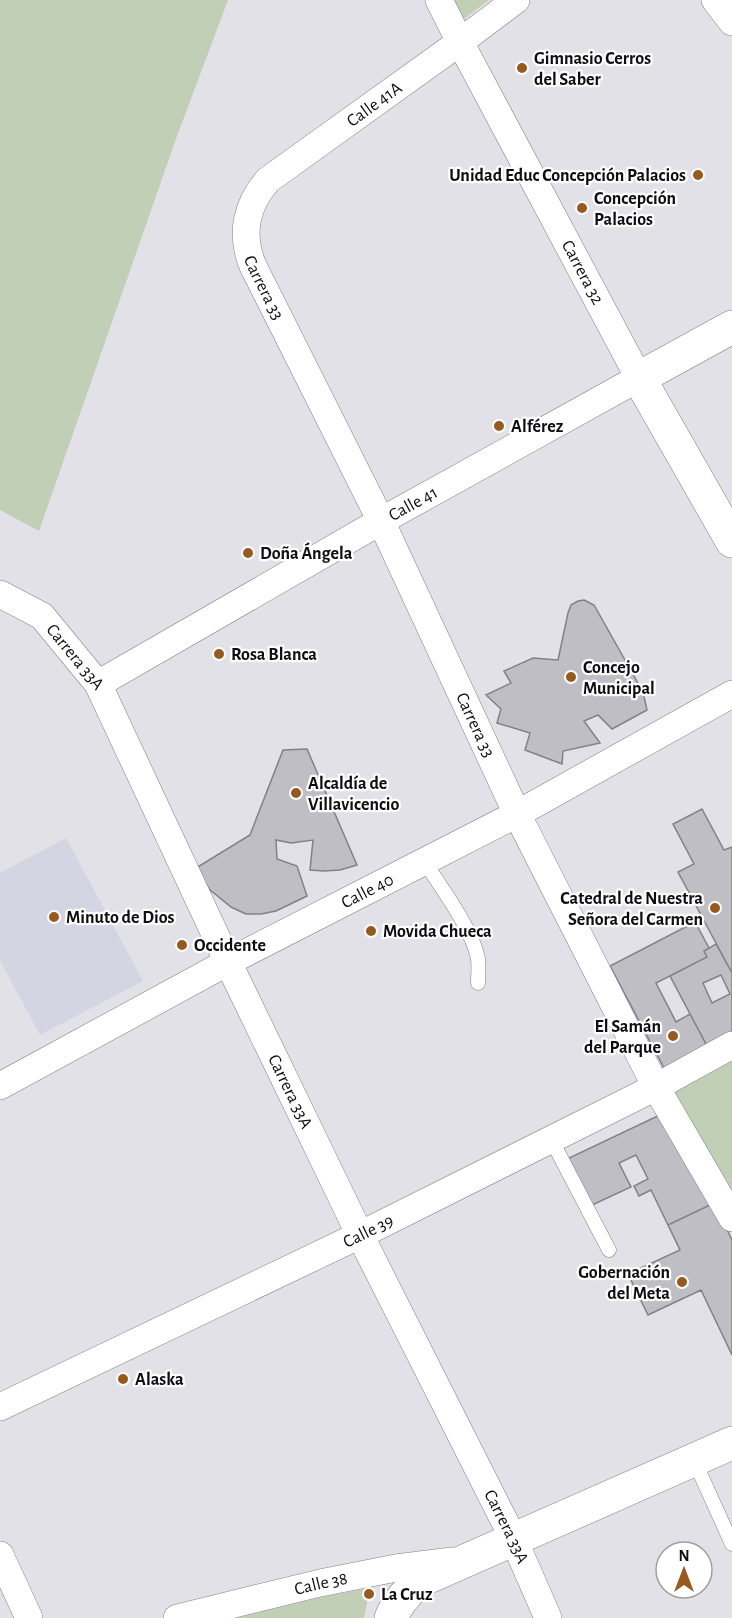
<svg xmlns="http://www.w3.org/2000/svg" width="732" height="1618" font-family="'Alegreya Sans',sans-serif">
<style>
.built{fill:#d3d5e2}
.green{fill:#c1cfb7}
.building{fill:#bebec4;stroke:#818187;stroke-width:1.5;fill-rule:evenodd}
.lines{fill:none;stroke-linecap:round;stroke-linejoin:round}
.lane-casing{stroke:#808186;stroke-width:15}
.street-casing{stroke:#808186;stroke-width:28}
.secondary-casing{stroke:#808186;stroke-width:34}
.lane{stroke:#fff;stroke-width:14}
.street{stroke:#fff;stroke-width:27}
.secondary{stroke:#fff;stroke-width:33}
.poi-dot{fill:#975a1e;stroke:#fff;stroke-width:2}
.labels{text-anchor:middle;stroke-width:4.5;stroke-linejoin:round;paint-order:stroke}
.poi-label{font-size:18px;font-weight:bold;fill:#0d0e0f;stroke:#fff;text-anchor:start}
.street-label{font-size:18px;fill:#0d0e0f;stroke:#fff}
</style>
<rect width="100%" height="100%" fill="#e1e1e7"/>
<path class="built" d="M66,838l77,143 -103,54 -40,-75v-87z"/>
<path class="green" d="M0,0h228l-51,136 -138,395 -39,-21z
M447,0h42l-29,22z
M732,1057v164l-65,-130z
M370,1588l-6,30h-128l86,-21z"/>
<path class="building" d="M584,600l10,5 49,87 4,18 -35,19 -14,-14 -14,6 16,22 -37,8 -1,13 -37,-14 5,-17 -33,-10 4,-14 -15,-14 25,-12 -7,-12 29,-13 25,2 10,-47 3,-8 7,-4z
M307,749l50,116 -17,5 -16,1 -14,-1 3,-30 -22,3 -15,-3 1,19 20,7 10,30 -31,15 -15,3h-15l-15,-7 -22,-18 -13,-21 54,-33 33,-85z
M702,809l22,41 8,-3v126l-54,-101 16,-8 -21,-40z
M695,922l14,26 -5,3 3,6 -51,26 20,39 14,-8 17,32 -43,22 -54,-102z
M716,944l16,29v59l-25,14 -37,-70 37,-19 -3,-6zM721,975l9,19 -18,9 -9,-20z
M666,1112l44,93 -42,20 -17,-35 -12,6 -5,-10 14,-7 -12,-24 -17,8 12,24 -41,19 -23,-47z
M714,1203l18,37v115l-31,-65 -53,25 -20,-41 52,-24 -12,-25z"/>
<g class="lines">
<defs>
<path id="lane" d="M424,861c16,25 49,69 54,98 1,8 0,16 0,24
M551,1139l58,111
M694,1460l38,84"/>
<g id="street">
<path id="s1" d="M516,0l-56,42 -192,138c-22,25 -28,55 -15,86l128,255 136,293 139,273 76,131"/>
<path d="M715,0l17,22"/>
<path id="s2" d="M0,594l42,22 56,68 130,278 132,273 154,305 34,78"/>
<path id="s3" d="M98,684l283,-163 258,-143 -179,-336 -21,-42"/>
<path id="s4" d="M0,1086l228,-124 289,-148 215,-120"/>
<path id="s5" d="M0,1407l360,-172 296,-148 76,-42"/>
<path d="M0,1555l29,63"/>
<path id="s6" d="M177,1618l143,-35 76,-15 56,-7"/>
</g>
<path id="secondary" d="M732,327l-93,51 93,163
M391,1618c7,-17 18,-29 33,-39l308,-136"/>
</defs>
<use href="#lane" class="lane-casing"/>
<use href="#street" class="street-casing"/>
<use href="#secondary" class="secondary-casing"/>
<use href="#lane" class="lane"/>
<use href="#street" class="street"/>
<use href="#secondary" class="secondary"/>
</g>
<g class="poi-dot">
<circle cx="522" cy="68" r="6"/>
<circle cx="698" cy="175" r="6"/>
<circle cx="582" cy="208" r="6"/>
<circle cx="499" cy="426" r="6"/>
<circle cx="248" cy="553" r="6"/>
<circle cx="219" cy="654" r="6"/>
<circle cx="571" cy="677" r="6"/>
<circle cx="296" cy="793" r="6"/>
<circle cx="715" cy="908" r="6"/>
<circle cx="54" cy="917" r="6"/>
<circle cx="371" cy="931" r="6"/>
<circle cx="182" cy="945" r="6"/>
<circle cx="673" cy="1036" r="6"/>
<circle cx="682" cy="1282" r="6"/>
<circle cx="123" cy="1379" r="6"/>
<circle cx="369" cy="1594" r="6"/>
</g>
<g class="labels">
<g class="poi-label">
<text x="534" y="64">Gimnasio Cerros<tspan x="534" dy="21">del Saber</tspan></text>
<text x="686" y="181" text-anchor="end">Unidad Educ Concepción Palacios</text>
<text x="594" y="204">Concepción<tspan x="594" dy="21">Palacios</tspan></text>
<text x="511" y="432">Alférez</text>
<text x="260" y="559">Doña Ángela</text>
<text x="231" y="660">Rosa Blanca</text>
<text x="583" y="673">Concejo<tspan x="583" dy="21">Municipal</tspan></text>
<text x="308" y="789">Alcaldía de<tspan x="308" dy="21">Villavicencio</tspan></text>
<text x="703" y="904" text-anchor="end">Catedral de Nuestra<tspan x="703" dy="21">Señora del Carmen</tspan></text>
<text x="66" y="923">Minuto de Dios</text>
<text x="383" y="937">Movida Chueca</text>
<text x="194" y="951">Occidente</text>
<text x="661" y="1032" text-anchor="end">El Samán<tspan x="661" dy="21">del Parque</tspan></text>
<text x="670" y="1278" text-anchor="end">Gobernación<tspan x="670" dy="21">del Meta</tspan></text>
<text x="135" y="1385">Alaska</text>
<text x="381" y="1600">La Cruz</text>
</g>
<g class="street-label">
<text transform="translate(374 104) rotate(-36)" y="6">Calle 41A</text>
<text transform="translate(583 272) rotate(62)" y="6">Carrera 32</text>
<text dy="6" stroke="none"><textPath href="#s1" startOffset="423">Carrera 33</textPath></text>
<text dy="6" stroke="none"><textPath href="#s3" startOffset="363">Calle 41</textPath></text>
<text dy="6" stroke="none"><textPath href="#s2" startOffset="100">Carrera 33A</textPath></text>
<text dy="6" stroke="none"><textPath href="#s1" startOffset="909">Carrera 33</textPath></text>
<text dy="6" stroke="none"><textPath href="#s4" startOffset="416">Calle 40</textPath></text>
<text dy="6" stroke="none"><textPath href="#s2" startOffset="586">Carrera 33A</textPath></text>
<text dy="6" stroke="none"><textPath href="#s5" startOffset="408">Calle 39</textPath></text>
<text dy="6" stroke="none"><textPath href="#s2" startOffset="1072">Carrera 33A</textPath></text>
<text dy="6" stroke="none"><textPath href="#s6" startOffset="148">Calle 38</textPath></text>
</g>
</g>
<g transform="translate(684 1570)"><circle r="28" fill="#ffffff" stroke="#9e9f9f" stroke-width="1.5"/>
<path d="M0-4.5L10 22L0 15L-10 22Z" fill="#975a1e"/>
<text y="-9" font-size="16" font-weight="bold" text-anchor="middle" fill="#0d0e0f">N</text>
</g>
</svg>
